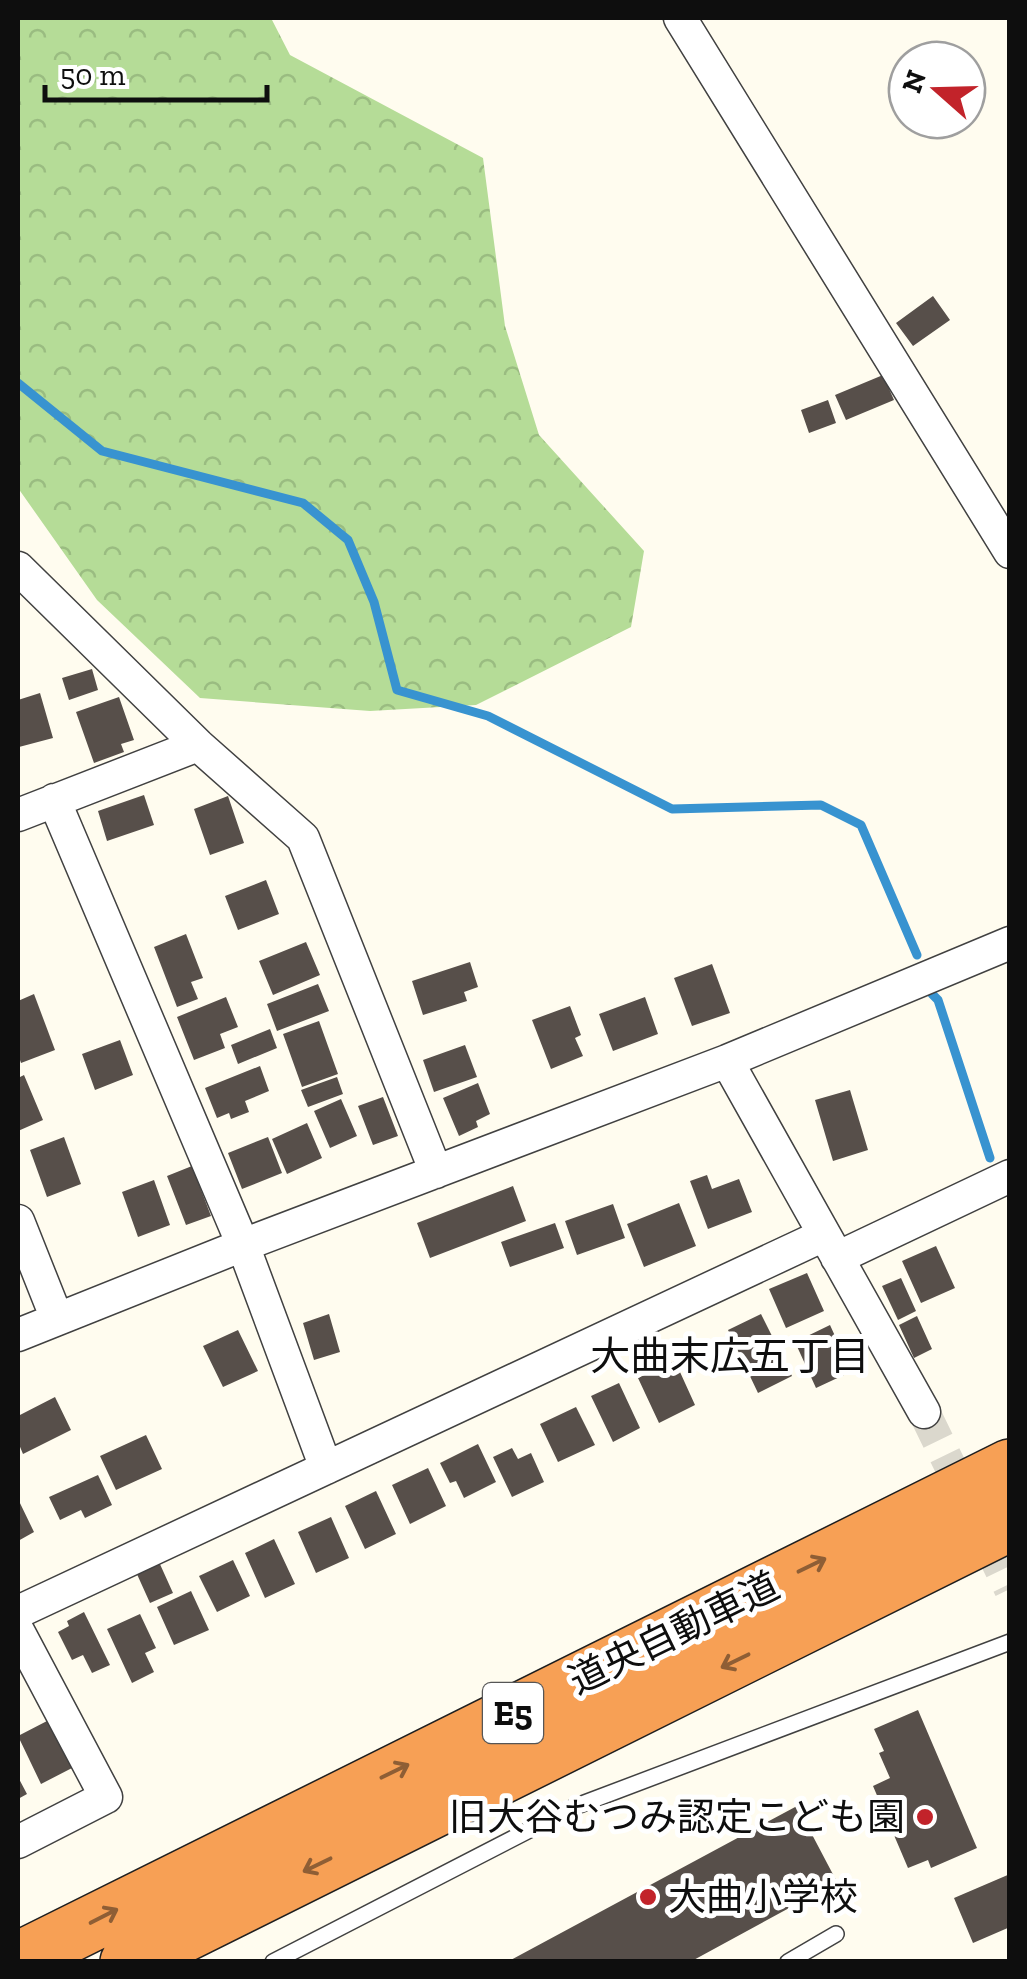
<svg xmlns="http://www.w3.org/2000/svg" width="1027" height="1979" font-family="'Zilla Slab','Noto Sans JP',serif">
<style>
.forest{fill:url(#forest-crowns)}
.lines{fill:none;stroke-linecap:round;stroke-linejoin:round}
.stream{stroke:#3893d0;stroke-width:9}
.building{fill:#574f4a}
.minor-tunnel{stroke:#dbd8cd;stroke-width:32;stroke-dasharray:32 16;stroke-linecap:butt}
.service-casing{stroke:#414141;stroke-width:18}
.minor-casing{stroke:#414141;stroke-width:35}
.motorway-casing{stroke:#1f1f1f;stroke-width:58}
.service{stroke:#fff;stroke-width:15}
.minor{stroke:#fff;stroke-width:32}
.motorway{stroke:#f7a055;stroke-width:55}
.oneway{stroke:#8e5e35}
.poi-dot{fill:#c2232a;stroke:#fff;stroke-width:4}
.labels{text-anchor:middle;stroke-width:10;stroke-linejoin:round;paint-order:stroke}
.shield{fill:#fff;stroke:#565656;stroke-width:2.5}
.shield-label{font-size:35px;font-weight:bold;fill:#0e0e0e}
.street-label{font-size:38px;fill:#0e0e0e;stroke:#fff}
.poi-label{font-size:38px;fill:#0e0e0e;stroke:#fff;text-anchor:end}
.neighbourhood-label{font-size:40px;fill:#0e0e0e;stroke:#fff}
</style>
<defs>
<pattern id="forest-crowns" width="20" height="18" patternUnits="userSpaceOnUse" patternTransform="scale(2.5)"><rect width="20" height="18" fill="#b5dc97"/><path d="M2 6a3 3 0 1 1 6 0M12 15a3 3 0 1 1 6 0" fill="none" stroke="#9abc81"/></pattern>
</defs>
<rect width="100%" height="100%" fill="#fffcef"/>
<path class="forest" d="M18,18h253l19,37 193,103 22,168 34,109 105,116 -13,76 -155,78 -106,6 -170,-13 -103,-98 -79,-112z"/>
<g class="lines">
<path class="stream" d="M18,383l84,68 201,52 45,37 26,62 23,88 91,26 184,93 149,-4 40,20 56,130
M932,994l6,6 52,158"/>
</g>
<path class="building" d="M933,296l17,24 -37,26 -17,-23z
M883,375l11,25 -48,20 -11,-25z
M828,400l8,23 -27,10 -8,-23z
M92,669l6,21 -29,10 -7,-22z
M40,693l13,45 -34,9 -1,-47z
M119,697l15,43 -13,4 3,8 -30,11 -18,-51z
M144,795l10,30 -47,16 -9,-30z
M228,796l16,47 -34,12 -16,-46z
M266,880l13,34 -41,16 -13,-34z
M186,934l17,44 -12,4 7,17 -21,8 -23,-60z
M306,942l14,33 -47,20 -14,-34z
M470,962l8,25 -14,5 3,9 -44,14 -11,-34z
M712,964l18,49 -38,13 -18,-48z
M318,984l11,27 -52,20 -10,-27z
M34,994l21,56 -34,13 -3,-9v-53z
M226,997l12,30 -18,7 5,14 -31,12 -17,-43z
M645,997l13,37 -45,17 -14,-37z
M570,1006l11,29 -6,3 8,18 -32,13 -19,-49z
M319,1021l19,53 -36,13 -19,-53z
M270,1029l7,19 -39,16 -7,-19z
M120,1040l13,35 -38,15 -13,-36z
M465,1045l12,32 -43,15 -11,-32z
M260,1066l9,25 -24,10 4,11 -18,7 -2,-6 -12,5 -12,-30z
M24,1075l19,45 -25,11v-53z
M337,1077l6,17 -35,13 -7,-17z
M478,1083l12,31 -14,7 2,6 -19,9 -16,-38z
M850,1090l18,60 -35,11 -18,-61z
M383,1097l15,39 -25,9 -15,-39z
M341,1099l16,37 -27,12 -16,-37z
M307,1123l15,35 -35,16 -15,-35z
M64,1137l17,47 -34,13 -17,-47z
M268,1137l14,36 -40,16 -14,-36z
M192,1166l19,50 -25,9 -19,-49z
M707,1175l5,14 27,-10 13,33 -44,17 -18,-48z
M154,1180l16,45 -32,12 -16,-45z
M513,1186l13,35 -96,37 -13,-35z
M679,1203l17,43 -52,21 -17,-43z
M613,1204l12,34 -48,17 -12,-34z
M555,1223l9,25 -54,19 -9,-25z
M936,1246l19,42 -34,15 -19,-42z
M807,1273l17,38 -38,17 -17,-39z
M901,1278l15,33 -18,9 -16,-34z
M329,1314l11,38 -26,8 -11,-37z
M761,1314l31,62 -34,17 -30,-63z
M917,1316l15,33 -18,9 -15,-33z
M830,1325l15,33 -5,2 6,14 -30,14 -21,-46z
M238,1330l20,41 -35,16 -20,-41z
M675,1361l20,44 -36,18 -21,-45z
M619,1383l21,45 -27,14 -22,-46z
M55,1397l16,33 -48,24 -5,-12v-26z
M576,1407l19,38 -37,17 -18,-38z
M146,1435l16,34 -46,21 -16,-34z
M478,1444l18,38 -32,16 -8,-17 -6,2 -10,-20z
M512,1448l6,11 13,-6 13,29 -32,15 -19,-40z
M428,1468l18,38 -36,18 -18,-39z
M98,1475l14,30 -27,13 -4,-8 -21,10 -11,-23z
M376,1491l20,43 -31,15 -20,-43z
M18,1499l16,33 -16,9z
M331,1517l18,41 -33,15 -18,-41z
M274,1539l21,45 -30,14 -20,-45z
M233,1560l17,36 -33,16 -18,-36z
M159,1562l14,31 -23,10 -14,-31z
M191,1591l18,39 -35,15 -17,-38z
M84,1612l26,53 -18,8 -9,-18 -11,5 -14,-28 11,-6 -2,-5z
M140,1614l16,34 -11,5 9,19 -22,11 -25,-54z
M918,1710l59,138 -46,20 -3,-8 -20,8 -35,-82 17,-8 -11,-25 5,-2 -10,-22z
M47,1721l25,47 -31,16 -23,-48z
M18,1777l9,17 -9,5z
M797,1806l40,76 -147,80h-183z
M1010,1874v53l-37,16 -19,-45z"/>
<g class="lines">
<path class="minor-tunnel" d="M924,1412l86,177"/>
<defs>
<path id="service" d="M273,1962l301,-155 436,-165
M788,1962l48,-28"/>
<path id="minor" d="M680,18l330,534
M18,568l180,177 105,93 133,334
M54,800l189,445 83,223
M18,815l180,-70
M727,1061l197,351
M18,1221l39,98
M837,1258l173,-82
M18,1335l225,-90 484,-184 283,-118
M18,1612l806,-377
M18,1631l88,166 -88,45"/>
<path id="motorway" d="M18,1960l992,-493
M128,1962l882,-439"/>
</defs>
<use href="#service" class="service-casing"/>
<use href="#minor" class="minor-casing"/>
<use href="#motorway" class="motorway-casing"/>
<use href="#service" class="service"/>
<use href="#minor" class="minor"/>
<use href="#motorway" class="motorway"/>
</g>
<defs><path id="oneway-shaft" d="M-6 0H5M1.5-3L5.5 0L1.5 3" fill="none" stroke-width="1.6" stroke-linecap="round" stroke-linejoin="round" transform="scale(2.5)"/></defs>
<g class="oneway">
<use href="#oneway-shaft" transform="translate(812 1565) rotate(-26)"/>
<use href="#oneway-shaft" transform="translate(735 1661) rotate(154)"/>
<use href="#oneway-shaft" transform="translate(395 1771) rotate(-26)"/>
<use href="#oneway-shaft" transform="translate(317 1865) rotate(154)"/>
<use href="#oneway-shaft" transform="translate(104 1916) rotate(-27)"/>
</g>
<g class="poi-dot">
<circle cx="925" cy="1817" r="10"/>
<circle cx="648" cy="1897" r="10"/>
</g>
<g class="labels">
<rect class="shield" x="483" y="1683" width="60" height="60" rx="8"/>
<g class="shield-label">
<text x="513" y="1725">E5</text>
</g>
<g class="street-label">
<text transform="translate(674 1633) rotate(-26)" y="13">道央自動車道</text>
</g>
<g class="poi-label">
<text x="905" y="1830">旧大谷むつみ認定こども園</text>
<text x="668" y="1910" text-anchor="start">大曲小学校</text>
</g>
<g class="neighbourhood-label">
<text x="730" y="1370">大曲末広五丁目</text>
</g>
</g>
<rect width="1027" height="1979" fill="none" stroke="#0e0e0e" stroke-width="40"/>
<g transform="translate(937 90) rotate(290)"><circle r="48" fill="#ffffff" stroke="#9f9f9f" stroke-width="2.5"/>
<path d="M0-8L18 38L0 25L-18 38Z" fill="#c2232a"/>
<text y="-15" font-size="28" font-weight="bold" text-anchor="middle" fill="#0e0e0e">N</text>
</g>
<path d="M45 85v15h222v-15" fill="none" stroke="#0e0e0e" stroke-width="5"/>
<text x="60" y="85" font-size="30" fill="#0e0e0e" stroke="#ffffff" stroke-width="8" paint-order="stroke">50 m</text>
</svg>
